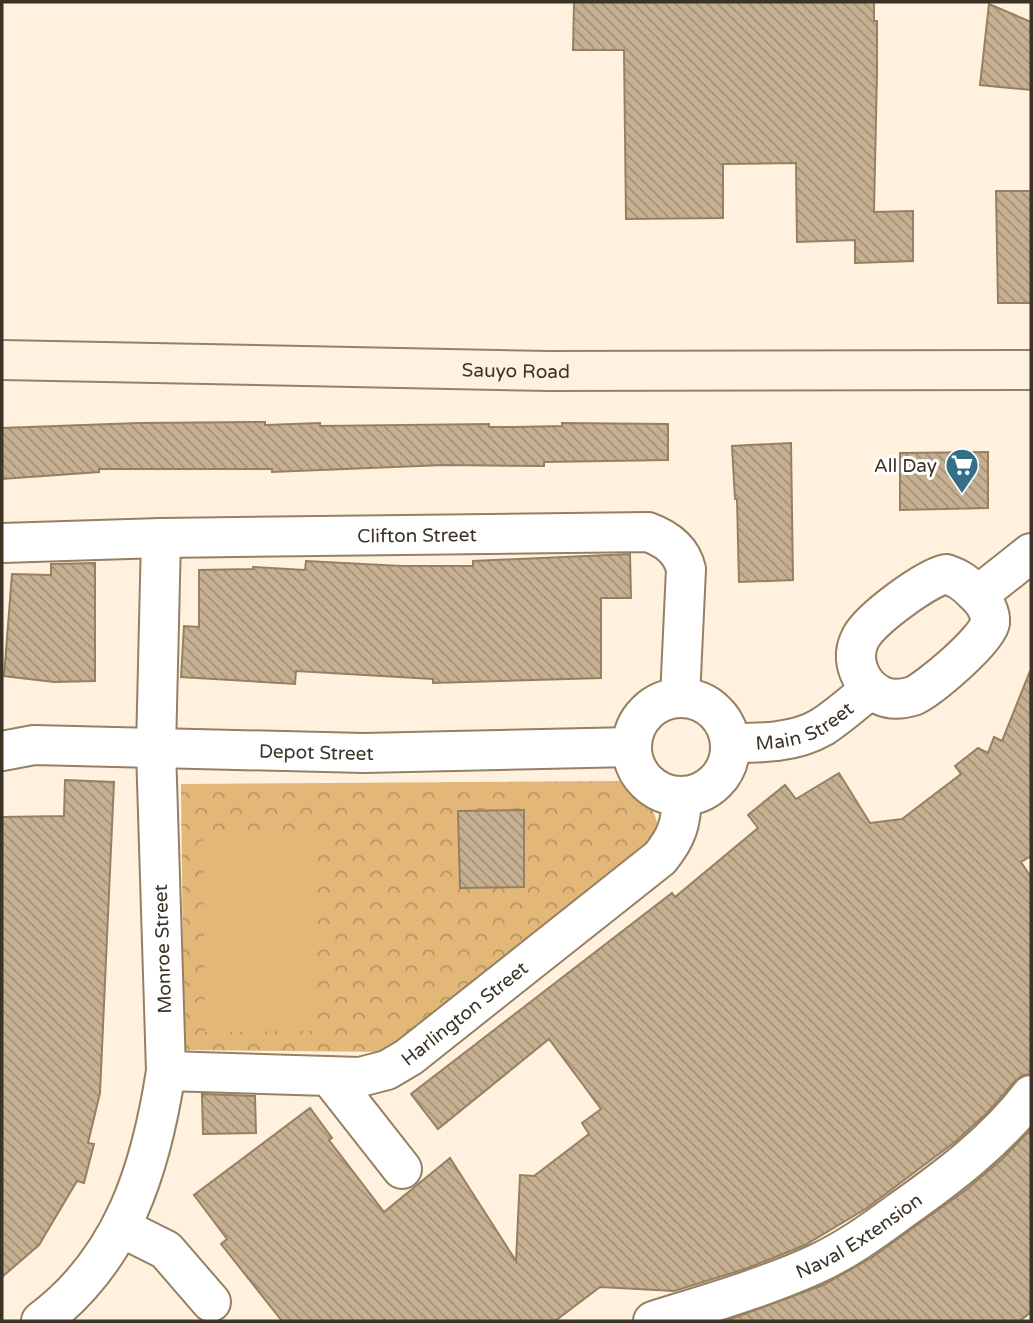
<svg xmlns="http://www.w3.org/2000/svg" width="1033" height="1323" font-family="'Varela Round',sans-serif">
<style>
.park{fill:url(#park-crowns)}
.pitch{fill:#e2b778}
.building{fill:url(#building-back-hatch);stroke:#958063;stroke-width:2}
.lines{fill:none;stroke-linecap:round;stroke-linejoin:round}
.street-casing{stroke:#958063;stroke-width:42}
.secondary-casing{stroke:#958063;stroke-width:42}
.street{stroke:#fff;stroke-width:38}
.secondary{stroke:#fdf1e0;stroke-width:38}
.labels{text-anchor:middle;stroke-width:6;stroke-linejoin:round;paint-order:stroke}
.street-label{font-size:19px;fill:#3b3326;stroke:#fff}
.poi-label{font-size:19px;fill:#3b3326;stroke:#fff;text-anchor:end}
</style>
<defs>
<pattern id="park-crowns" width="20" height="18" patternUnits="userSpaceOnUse" patternTransform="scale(1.75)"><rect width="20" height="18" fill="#e2b778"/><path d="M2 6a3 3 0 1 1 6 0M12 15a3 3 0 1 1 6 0" fill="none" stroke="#b89562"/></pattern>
<pattern id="building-back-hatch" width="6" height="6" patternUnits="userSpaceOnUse" patternTransform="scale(1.75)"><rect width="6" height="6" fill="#c6b091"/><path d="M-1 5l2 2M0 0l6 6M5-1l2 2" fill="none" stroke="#a29076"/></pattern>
</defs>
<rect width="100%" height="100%" fill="#fff1de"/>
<path class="park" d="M627,781c22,22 34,32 31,64l-267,207 -207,-2 -3,-266z"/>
<path class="pitch" d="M316,836l1,195 -112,1 -2,-194z"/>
<path class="building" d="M574,2h300v19h3v51l-3,140 39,-1v50l-58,2v-23l-58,2 -1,-79 -73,1v54l-97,1 -2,-169h-51z
M989,4l42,18v68l-51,-5z
M996,191h35v112h-33z
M265,422v3l55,-2v3l169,-2v3h26l47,-1v-3l106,1v36l-124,2v4l-100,-1 -172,7v-3h-173v3l-97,7v-51l137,-5z
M791,443l2,137 -54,2 -2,-83h-2l-3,-53z
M988,452v56l-88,2v-57z
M630,554l1,44h-30v80l-168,5v-4l-137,-8 -1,13 -114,-7 3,-51 15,1v-57l54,-1v-2l52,3 1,-9 96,5h71v-5z
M95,563v118l-41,1 -50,-6 8,-102 39,1v-11z
M1030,671l1,185 -10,6 10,15v197l-8,1 -8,6 -28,32 -31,28 -89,67 -62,37 -57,23 -74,23 -74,-4 -45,34h-273l-61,-77 6,-5 -33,-44 116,-87 22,30 -3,2 55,72 66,-54 66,103 4,-86 14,1 55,-42 -7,-11 19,-14 -52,-70 -111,90 -27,-35 261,-201 3,4 83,-69 -10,-13 37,-30 11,14 43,-26 31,50 32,-4 59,-45 -6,-8 23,-18 10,5 6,-16 8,4z
M65,780l49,2 -14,311 -12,50 6,1 -10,39 -7,-2 -38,64 -37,32v-460l62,-1z
M524,810v77l-64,1 -2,-77z
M202,1094l53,2 1,37 -53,1z
M1031,1129v183l-11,9h-295l98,-36 48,-27 96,-69 35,-30z"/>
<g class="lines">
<defs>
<g id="street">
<path id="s1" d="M2,543l159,-5 487,-6c19,7 33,17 38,37l-6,129"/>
<path d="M946,574c12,4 18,8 27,17 9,8 18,19 17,32 -2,16 -62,67 -77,73 -10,3 -22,4 -31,0 -22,-10 -33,-37 -21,-59 11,-19 64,-58 85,-63z"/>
<path d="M978,595l53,-42"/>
<circle cx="681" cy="747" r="49"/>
<path id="s2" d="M731,743c30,0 64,0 91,-16 17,-11 32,-25 48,-37"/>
<path id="s3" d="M2,751l32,-6 330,8 268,-6"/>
<path id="s4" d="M166,1071l194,6 27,-7 22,-13 251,-199c17,-21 21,-34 22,-61"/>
<path d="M329,1076l73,93"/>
<path d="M122,1228l44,22 45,52"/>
<path d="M41,1321c82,-61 110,-152 125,-250l-10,-322 5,-211"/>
<path id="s5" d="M653,1321c54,-17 110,-33 161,-56 31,-14 59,-34 86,-54 47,-33 96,-70 131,-116"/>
</g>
<g id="secondary">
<path id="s6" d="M2,360l547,11 482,-1"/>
</g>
</defs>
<use href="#street" class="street-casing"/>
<use href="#secondary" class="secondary-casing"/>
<use href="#street" class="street"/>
<use href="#secondary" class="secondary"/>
</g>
<defs>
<symbol id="supermarket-pin" viewBox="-11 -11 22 30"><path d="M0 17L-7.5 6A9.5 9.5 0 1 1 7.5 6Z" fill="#336f86" stroke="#fff"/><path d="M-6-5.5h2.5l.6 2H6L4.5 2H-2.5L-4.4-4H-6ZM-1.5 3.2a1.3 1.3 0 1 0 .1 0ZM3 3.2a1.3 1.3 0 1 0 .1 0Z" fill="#fff"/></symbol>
</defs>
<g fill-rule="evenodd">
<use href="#supermarket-pin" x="943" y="446" width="38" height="52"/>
</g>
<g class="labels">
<g class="street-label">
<text dy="7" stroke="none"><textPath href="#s6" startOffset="514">Sauyo Road</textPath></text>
<text dy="7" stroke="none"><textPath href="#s1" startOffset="415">Clifton Street</textPath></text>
<text dy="7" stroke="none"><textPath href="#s2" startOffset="77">Main Street</textPath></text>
<text dy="7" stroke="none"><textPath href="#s3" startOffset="315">Depot Street</textPath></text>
<text transform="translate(162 949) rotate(-92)" y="7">Monroe Street</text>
<text dy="7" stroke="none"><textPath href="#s4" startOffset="318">Harlington Street</textPath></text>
<text dy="7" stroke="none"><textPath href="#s5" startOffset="224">Naval Extension</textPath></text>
</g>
<g class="poi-label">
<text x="937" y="472">All Day</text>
</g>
</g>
<rect width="1033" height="1323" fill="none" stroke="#3b3326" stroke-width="7"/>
</svg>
